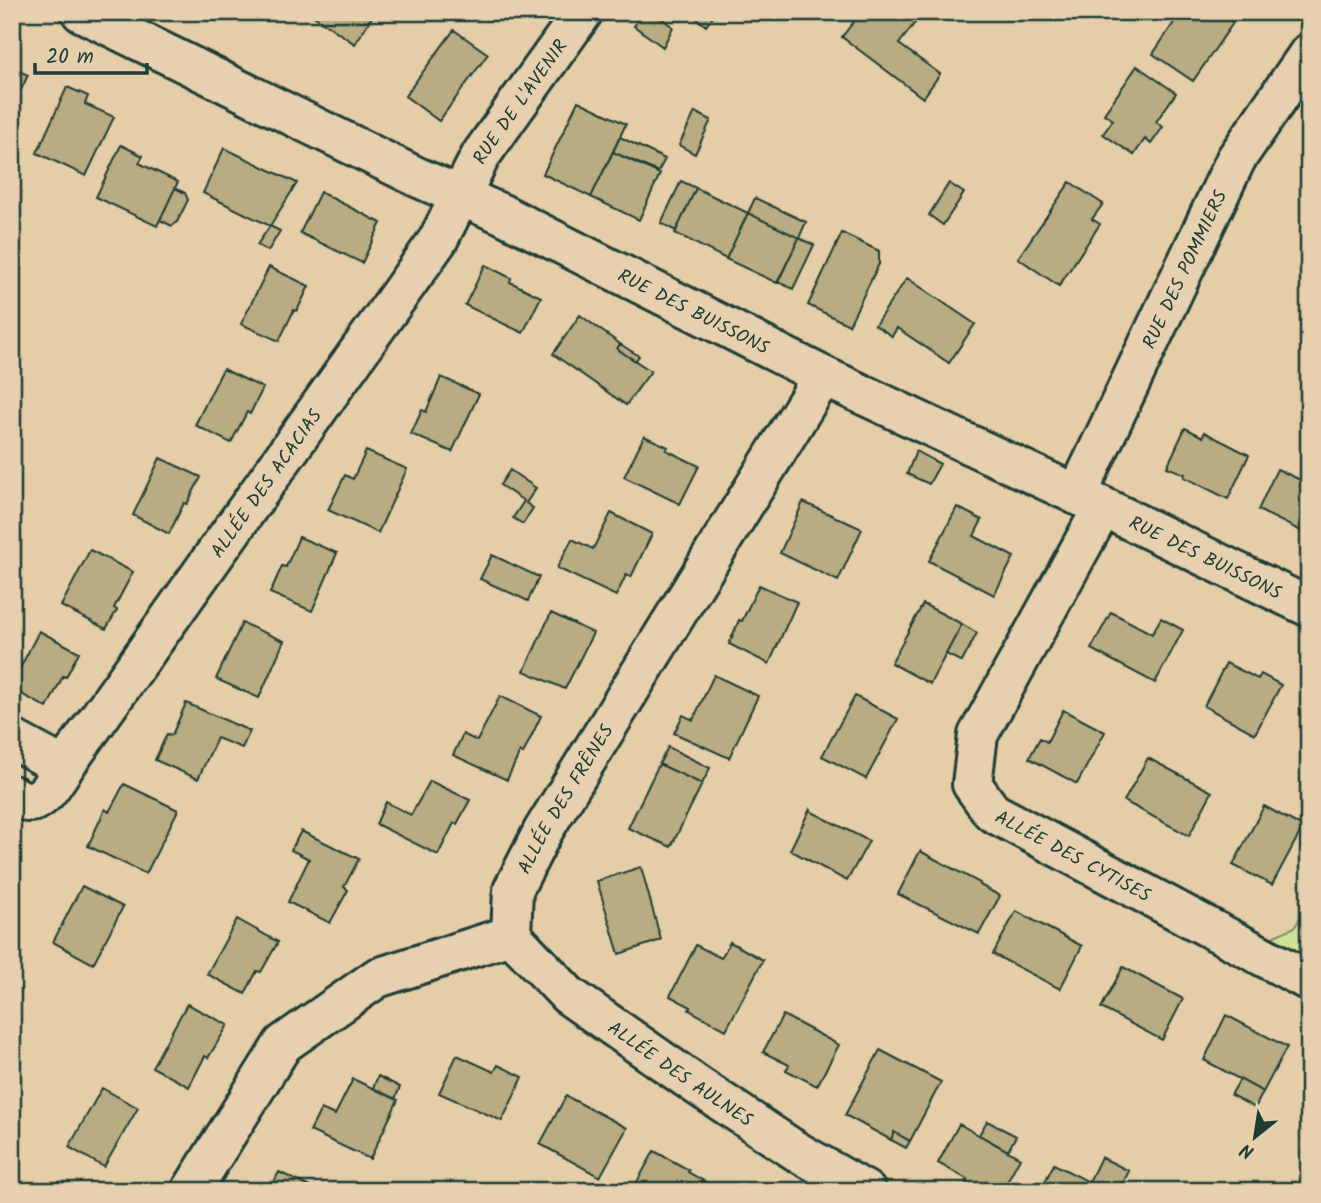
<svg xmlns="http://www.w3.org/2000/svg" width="1321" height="1203" font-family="Kalam,sans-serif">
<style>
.green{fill:#d1e296;stroke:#789065;stroke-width:2}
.building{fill:#b9ab82;stroke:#1f3d34;stroke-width:2}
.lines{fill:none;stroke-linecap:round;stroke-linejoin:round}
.minor-casing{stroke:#1f3d34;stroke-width:44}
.minor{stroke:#e7d0b0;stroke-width:38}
.labels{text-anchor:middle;stroke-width:6;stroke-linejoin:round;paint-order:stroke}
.street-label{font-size:19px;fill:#1f3d34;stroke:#e7d0b0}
</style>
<rect width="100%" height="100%" fill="#e5cda8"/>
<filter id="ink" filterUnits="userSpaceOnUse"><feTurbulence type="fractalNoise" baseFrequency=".0143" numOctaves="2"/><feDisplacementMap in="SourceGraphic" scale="14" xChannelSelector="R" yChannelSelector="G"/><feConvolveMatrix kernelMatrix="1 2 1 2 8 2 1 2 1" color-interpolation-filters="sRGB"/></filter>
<g filter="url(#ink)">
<path class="green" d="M1309,901v56l-37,-20 23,-10z"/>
<path class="building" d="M308,12h67l-20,32z
M644,12h9l20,15 -10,20 -29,-21z
M689,12h27l-10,14z
M861,12h62l-24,32 41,30 -17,24 -81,-61z
M1181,12h52l-5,7 5,4 -40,58 -40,-27z
M454,30l34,24 -49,67 -34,-25z
M1137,66l39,27 -20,29 7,5 -12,17 -6,-5 -11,16 -31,-21 10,-14 -9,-6z
M12,68l16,7 -16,34z
M67,87l21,9 -3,8 29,13 -28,59 -49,-23z
M578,101l48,23 -35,73 -48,-23z
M695,112l16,8 -16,34 -16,-9z
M620,137l45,22 -7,13 -45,-20z
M121,145l22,11 -4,7 39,19 -21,44 -61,-29z
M224,148l73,35 -27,43 -67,-33z
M613,152l47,22 -21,46 -48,-23z
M681,181l15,7 -20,43 -15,-8z
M1070,182l33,22 -11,15 8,5 -41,62 -41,-28z
M949,183l15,10 -21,32 -14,-10z
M175,188l10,5 3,7 -11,22 -5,4 -12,-6z
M696,188l52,25 -22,46 -51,-26z
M320,192l61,31 -19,40 -62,-30z
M755,198l51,24 -7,16 -51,-25z
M748,213l51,25 -22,45 -51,-24z
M270,226l10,5 -12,20 -11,-6z
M842,233l37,18v13l-30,61 -41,-20z
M799,238l15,7 -21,44 -15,-7z
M485,265l26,13 -1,4 31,15 -18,36 -58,-28z
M269,267l40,19 -12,25 -3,-1 -15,31 -38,-17z
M907,278l68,46 -26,39 -52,-35 -5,8 -17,-11z
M580,315l40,29 -3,5 34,22 -25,34 -73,-51z
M620,344l19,12 -4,5 -18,-12z
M223,369l40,19 -13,26 -3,-2 -16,31 -36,-18z
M441,377l38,17 -27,58 -41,-18 11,-24 4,2z
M1185,428l18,9 1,-5 45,23 -21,44 -44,-22 1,-3 -18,-7z
M644,436l24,11 -2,3 33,16 -19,38 -56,-27z
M366,451l41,18 -29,64 -50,-23 17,-35 8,4z
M916,451l24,13 -11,20 -22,-10z
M160,458l41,19 -14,27 -3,-1 -15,31 -36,-19z
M1277,469l32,15v51l-51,-25z
M510,470l26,18 -10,15 7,5 -10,16 -10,-6 11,-17 -24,-16z
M803,502l59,27 -24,52 -58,-28z
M957,507l25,13 -8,16 40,21 -20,38 -65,-34z
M611,513l41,21 -21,43 -5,-2 -10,21 -59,-28 15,-29 21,10z
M299,537l38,16 -25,58 -42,-18 12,-27 4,1z
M90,550l43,22 -19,36 3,2 -11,19 -45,-23z
M492,555l47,22 -11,24 -48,-22z
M759,585l38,17 -28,62 -40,-20 10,-24 3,1z
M923,604l39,20 -32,60 -39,-21z
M1111,612l41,22 9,-16 22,12 -28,53 -64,-34z
M551,613l42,20 -28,56 -41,-18z
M242,623l42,18 -25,57 -43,-19z
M962,624l15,9 -15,29 -16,-8z
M39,631l40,21 -13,25 -3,-1 -16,32 -35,-19v-5z
M1226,663l32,16 3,-5 20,11 -26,49 -51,-28z
M714,675l44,21 -29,62 -55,-25 9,-18 10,5z
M500,696l41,20 -18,38 -3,-2 -13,28 -54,-25 10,-21 14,7z
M855,696l43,23 -32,60 -44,-23z
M186,703l64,28 -8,17 -25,-10 -19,41 -43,-19 12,-26 5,1z
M1063,710l42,22 -28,52 -48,-26 11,-20 7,4z
M668,747l42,21 -8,16 -43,-20z
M1148,758l64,34 -23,44 -65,-35z
M659,764l43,20 -31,63 -43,-19z
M430,781l40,19 -13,24 -3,-1 -16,32 -62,-31 10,-22 25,13z
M124,784l54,26 -32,64 -58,-28 17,-37 4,3z
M1264,806l39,21 -31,58 -39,-20z
M810,809l2,3 57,29 -22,40 -57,-31z
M301,831l58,28 -15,28 4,3 -18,33 -42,-21 21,-43 -18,-9z
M920,851l60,32v2l20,11 -21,38 -81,-40z
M641,867l20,73 -42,14 -22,-73z
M82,886l41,21 -30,57 -40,-22z
M1016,911l66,35 -22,43 -67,-35z
M237,919l41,23 -17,30 -4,-1 -12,23 -38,-20z
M730,942l33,18 -37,70 -37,-20 2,-3 -21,-11 26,-51 25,13z
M1123,967l60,32 -21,41 -61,-32z
M187,1004l41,21 -20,33 -3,-2 -16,31 -37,-20z
M783,1015l56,30 -22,41 -31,-16 3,-5 -26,-13z
M1226,1015l61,32 -24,45 -59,-32z
M880,1050l61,32 -31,59 -16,-9 -3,8 -46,-25z
M457,1055l37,17 4,-7 25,12 -21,44 -63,-28z
M378,1076l22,11 -5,12 -22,-11z
M353,1079l45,21 -28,59 -60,-28 11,-22 14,6z
M1240,1079l23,13 -8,16 -24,-13z
M102,1088l36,20 -34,59 -35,-20z
M566,1096l61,32 -27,49 -60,-33z
M987,1121l29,15 -8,15 -29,-16z
M959,1124l61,34 -18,33h-19l-18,-9 2,-3 -29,-16z
M894,1132l16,9 -4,7 -15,-8z
M654,1151l35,19 -1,2 30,17 -1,2h-85z
M1101,1157l28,14 -10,20h-79l14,-27 35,18z
M279,1172l39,19h-49z"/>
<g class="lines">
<defs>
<g id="minor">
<path id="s1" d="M81,12l336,165 85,37 321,162 280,131 206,100"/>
<path id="s2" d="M1077,495l159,-336 73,-106"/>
<path id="s3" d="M1103,507l-125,228 -6,49 20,28 317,169"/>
<path d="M12,739l52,28"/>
<path id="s4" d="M12,795c5,2 11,6 16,7 16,1 28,-24 36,-35l374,-527 43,-85 102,-143"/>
<path id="s5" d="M511,935l57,60 130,91 98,65 70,40"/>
<path id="s6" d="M191,1191l92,-147 94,-66 134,-43 2,-45 30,-59 280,-455"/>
</g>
</defs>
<use href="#minor" class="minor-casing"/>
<use href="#minor" class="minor"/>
</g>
</g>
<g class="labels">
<g class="street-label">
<text dy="7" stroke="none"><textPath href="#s4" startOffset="877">RUE DE L'AVENIR</textPath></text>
<text dy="7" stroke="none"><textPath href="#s2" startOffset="250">RUE DES POMMIERS</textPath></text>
<text dy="7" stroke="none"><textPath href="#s1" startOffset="682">RUE DES BUISSONS</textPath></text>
<text dy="7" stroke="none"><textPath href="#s4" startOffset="418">ALLÉE DES ACACIAS</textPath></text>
<text dy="7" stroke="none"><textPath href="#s1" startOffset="1250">RUE DES BUISSONS</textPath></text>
<text dy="7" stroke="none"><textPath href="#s6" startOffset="579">ALLÉE DES FRÊNES</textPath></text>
<text dy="7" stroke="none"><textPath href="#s3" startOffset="436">ALLÉE DES CYTISES</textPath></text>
<text dy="7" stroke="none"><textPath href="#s5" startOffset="220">ALLÉE DES AULNES</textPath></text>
</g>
</g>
<rect width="1321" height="1203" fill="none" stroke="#e7d0b0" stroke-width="42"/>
<rect x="21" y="21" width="1279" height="1161" fill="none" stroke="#1f3d34" stroke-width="2.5" filter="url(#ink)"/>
<g transform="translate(1255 1137) rotate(210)" stroke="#e7d0b0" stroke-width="5" paint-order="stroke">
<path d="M0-5L12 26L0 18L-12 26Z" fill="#1f3d34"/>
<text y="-10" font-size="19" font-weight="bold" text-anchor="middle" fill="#1f3d34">N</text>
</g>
<path d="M35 63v10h112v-10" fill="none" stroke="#1f3d34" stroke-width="3.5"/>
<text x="46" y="63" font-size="21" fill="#1f3d34" stroke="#e7d0b0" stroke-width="5" paint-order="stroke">20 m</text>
</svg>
